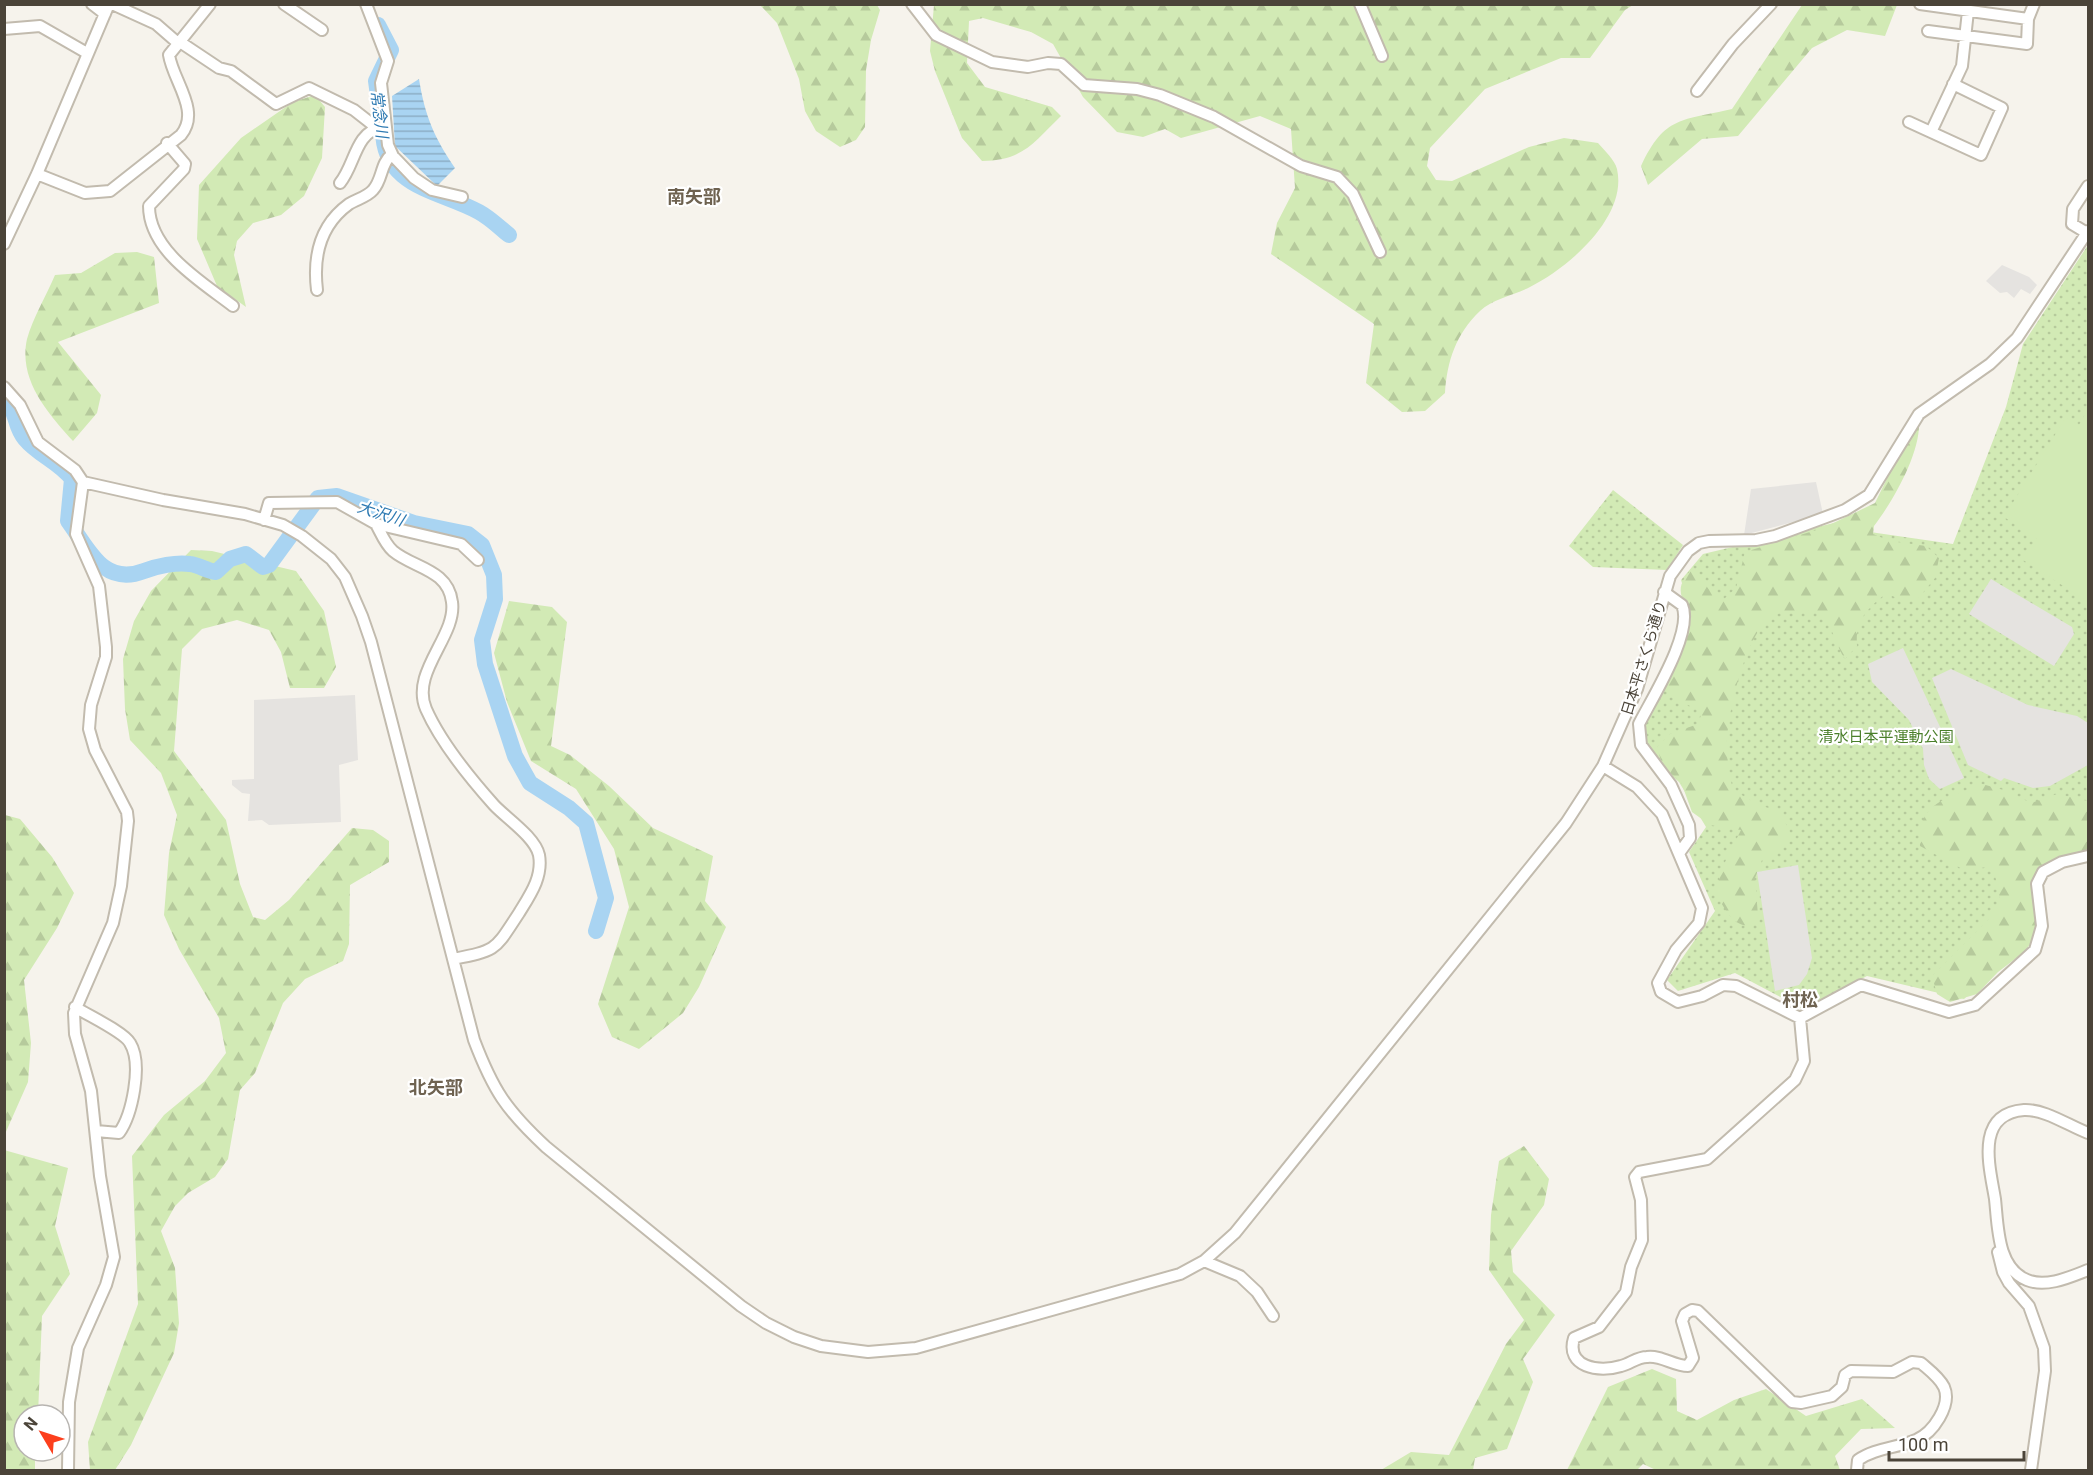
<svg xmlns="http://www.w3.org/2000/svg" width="2093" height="1475" font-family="Roboto,'Noto Sans JP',sans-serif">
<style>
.grass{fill:url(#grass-dots)}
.forest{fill:url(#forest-firs)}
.garden{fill:#d2eab5}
.parking{fill:#e5e3e0}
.water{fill:url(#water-rules)}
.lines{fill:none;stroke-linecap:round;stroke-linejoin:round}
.river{stroke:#a9d4f2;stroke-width:16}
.minor-casing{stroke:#c2bbae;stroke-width:14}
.minor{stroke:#fff;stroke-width:10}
.labels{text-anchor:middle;stroke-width:4.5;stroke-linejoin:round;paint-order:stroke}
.street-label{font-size:15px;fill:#4b4439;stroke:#fff}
.park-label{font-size:15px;fill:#4a7f2a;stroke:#fff}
.water-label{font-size:16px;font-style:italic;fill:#2e7ab2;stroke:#fff}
.quarter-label{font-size:18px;font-weight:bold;fill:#6e6250;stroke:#fff}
</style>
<defs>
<pattern id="grass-dots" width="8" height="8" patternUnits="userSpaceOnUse" patternTransform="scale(1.5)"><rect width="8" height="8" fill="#d2eab5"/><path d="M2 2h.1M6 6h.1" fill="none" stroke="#b6ca9c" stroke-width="1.8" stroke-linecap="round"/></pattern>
<pattern id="forest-firs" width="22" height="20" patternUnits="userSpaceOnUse" patternTransform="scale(1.5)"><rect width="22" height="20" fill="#d2eab5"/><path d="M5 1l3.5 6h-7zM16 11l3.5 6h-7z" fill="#b6ca9c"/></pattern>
<pattern id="water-rules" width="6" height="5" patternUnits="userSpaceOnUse" patternTransform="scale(1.5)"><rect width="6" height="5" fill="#a9d4f2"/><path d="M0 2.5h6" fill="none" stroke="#8caec5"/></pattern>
</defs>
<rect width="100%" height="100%" fill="#f6f3ec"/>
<path class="grass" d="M2088,245v598l-32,5 -32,35 -1,60 -59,56 -97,-23 -64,33 -68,-36 -57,18 -11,-11 48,-69 -26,-59 17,-25 -27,-45 -34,-29 1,-30 19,-38 23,-83 -7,-22 22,-26 148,-35 19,13 83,12 53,-137 17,-63z
M1613,490l70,55 -16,25 -74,-3 -24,-21z"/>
<path class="forest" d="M760,5h117l3,5 -9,30 -5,30 -1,57 -9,13 -16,7 -24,-16 -11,-20 -6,-32 -22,-56z
M934,5h699l-8,5 -35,48h-29l-76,31 -55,59 -3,18 9,14 16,1 77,-34 35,-9 34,5c6,7 17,17 19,26 11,48 -49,99 -87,118 -15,8 -38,12 -50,24 -24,23 -33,50 -35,82l-20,18 -23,1 -36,-29 8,-59 -103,-70 6,-31 18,-35 -4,-59 -31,-13 -79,22 -16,-9 -22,8 -26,-5 -34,-35 -30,-53 -22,-12 -48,-14 -14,3 -2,42 18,24 67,20 9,9c-27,26 -38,45 -79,45l-20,-23 -27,-67 -5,-20z
M1802,5h95l-12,31 -38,-6 -35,18 -74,88 -36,3 -54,46 -7,-19c24,-51 41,-45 91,-57z
M315,95l10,12 -3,51 -18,38 -23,19 -28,8 -16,18 -3,14 12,52 -29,-21 -20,-47 2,-54 42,-47 52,-36z
M137,252l17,5 5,46 -101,39 43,53 -4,18 -24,28c-25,-28 -55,-61 -46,-102 6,-21 19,-43 28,-64l26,-2 34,-20z
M1919,423c1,31 -26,78 -45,103l-1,8 17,7 36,5 13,12 -4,20 -18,22 -18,-1 -13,-6c-19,17 -31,26 -29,53l-12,13c-9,-13 -11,-29 -21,-40 -8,-9 -19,-9 -30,-8 -8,0 -19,2 -26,8 -23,21 -39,89 -41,120 -1,17 2,34 6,51l26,15 19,6 11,18 2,10 -14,14 -15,7 -7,18 3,38 -5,10c-20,2 -29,-18 -37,-33l5,-23 20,-40 -31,-5 -18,-13 -11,-30 -18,-15 -6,-20 13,-13 28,-10 4,-12 -26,-13 -9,-12 19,-81c-10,-16 -5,-26 7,-38l15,20 16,11 12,-11 9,-36 78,-24 52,-25 27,-55z
M191,550l21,1 84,20 28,40 12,56 -12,21h-34l-9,-36 -12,-22 -32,-10 -35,9 -20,20 -8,102 52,69 14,64 13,33 12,3 24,-20 63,-72 21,2 16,11v21l-39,23 -1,59 -6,17 -38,18 -22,24 -28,70 -15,17 -12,69 -13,18 -27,16 -13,13 -14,25 14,37 4,55 -5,30 -43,92 -16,25h-25l-2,-28 50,-138 -6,-148 32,-41 41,-34 21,-28 -7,-35 -40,-69 -15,-34 5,-62 8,-38 -16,-42 -31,-33 -5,-31 -2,-50 11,-38 17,-30z
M509,601l43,6 15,15 -16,124 19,9 39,31 44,42 60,28 -8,45 21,26 -27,60 -16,26 -44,36 -27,-12 -14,-33 31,-97 -15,-58 -38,-60 -45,-28 -24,-59 -13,-49z
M1982,784l25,7 24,12 26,-9 31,7v51l-41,11 -13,23 3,50 -14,17 -25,19 -21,22 -27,8 -13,-8 -5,-18 57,-57 11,-20 -5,-24 -9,-8 -20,4 -46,-25c-4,-45 30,-48 62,-62z
M5,815l15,4 32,38 22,36 -17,35 -33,52 7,63 -3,39 -23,52z
M1524,1146l25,33 -5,26 -33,46 2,21 42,43 -32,44 10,23 -26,67 -32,9 -2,12h-92l30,-18 38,3 57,-111 18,-24 -35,-50 2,-55 8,-54z
M4,1150l64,18 -13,58 15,48 -28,42 -4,99h-14v36h11v19h-30z
M1652,1369l24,10 1,32 20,9 37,-20 32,-11 40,27 56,-17 33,29 -34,1 -26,27 5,14h-184l-13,-6 -6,6h-70l41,-83z"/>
<path class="garden" d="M2088,409v193l-65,-42 14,-21 -33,-22 62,-100 13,8z"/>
<path class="parking" d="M2002,265l27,12 8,8 -7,9 -9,-5 -7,9 -7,-6 -7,1 -14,-12z
M1816,482l7,32 -79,21 7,-46z
M1991,579l81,48 2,7 -20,32 -85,-52z
M1903,648l61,130 -24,11 -11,-10 -5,-14 -1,-16 -14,-29 -37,-38 -4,-18z
M1951,669l77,36 49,11 11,7v42l-38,21 -17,2 -29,-10 -3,3 -33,-16 -36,-87z
M355,695l3,65 -19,5 2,57 -72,3 -7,-5 -14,1 2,-27 -8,-1 -10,-8v-5l22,-1v-79z
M1798,865l14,93 -5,16 -8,11 -24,6 -18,-119z"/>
<path class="water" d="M419,79c6,37 15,58 36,89l-18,18 -42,-40 -3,-50z"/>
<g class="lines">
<path class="river" d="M378,25l13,25 -15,31 3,22
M383,128c-1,60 56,62 96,84 11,6 20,15 30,23
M4,397c13,12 10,30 21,42 13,16 34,23 47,40l-4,42c20,27 35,66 76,50 13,-5 32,-9 46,-7 9,1 17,7 26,8l14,-13 16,-5 17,13 6,-2 49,-67 19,-2 77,27 54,11 14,11 12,30 1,24 -13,41 3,24 30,92 15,27 39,25 17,15 20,75 -10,33"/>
<defs>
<path id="minor" d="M92,4l13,10
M112,4l44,20 23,20
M284,4l38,26
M366,4l22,57 -7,22 7,62 5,11 21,22 18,12 30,7
M912,4l24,31 56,27 36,5 20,-4 13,1 23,21 53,4 23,6 54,22 87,49 36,11 16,17 27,58
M1360,4l22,52
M1920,4l108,15
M4,29l36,-3 47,27
M1928,31l99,13 1,-25 6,-15
M180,42l39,26 12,3 45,33 33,-16 45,22 23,18
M1697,91l36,-47 38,-40
M1909,122l72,33 21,-47 -49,-24
M1931,132l31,-66 6,-55
M167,143l18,21 -1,5 -35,37c0,45 53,76 84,100
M37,174l48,19 25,-2 71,-56c20,-24 -8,-54 -12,-80l41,-51
M340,183c15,-18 15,-50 41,-56
M2088,231l-71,107 -27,26 -71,50 -50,81 -24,15 -70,26 -19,4 -47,1 -10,2 -11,8 -18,25 -33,113 -34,77 34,21 25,27 40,94 -3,15 -23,27 -18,33 3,9 17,10 24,-6 21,-11 13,1 64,32 61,-33 88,27 26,-7 60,-55 7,-24 -5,-42 6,-12 19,-10 26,-6
M2087,233l-15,-9 1,-15 15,-23
M4,244l33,-70 72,-170
M317,290c-4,-33 3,-65 32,-86 8,-5 18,-7 24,-14 10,-11 7,-26 19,-36
M4,387l16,18 18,37 37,28 8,12 -7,52 23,52 7,61v10l-15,48 -2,24 6,21 32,62 1,9 -7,65 -8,37 -39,90 1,21 16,57 9,85 14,81 -8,28 -28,63 -9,54 -1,68
M83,482l80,18 82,14 38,11 19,11 29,23 14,18 17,39 9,26 103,398c19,50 32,70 72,107l195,159 25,17 28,14 27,9 47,6 48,-4 264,-74 24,-13 31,-28 331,-410 37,-57
M264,520l5,-17 68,-1 39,22 85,20 17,16
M376,524c5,9 9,20 17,27 20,17 55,18 59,51 5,34 -42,70 -26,107 15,34 43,68 68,96 12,13 41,32 45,50 4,22 -9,40 -20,58 -25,38 -21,37 -66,46
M1664,592l18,13c12,27 -30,93 -43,119l2,21 30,40 18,40 1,13 -10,14
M75,1007c12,8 49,25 55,36 13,21 2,72 -11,90l-23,-2
M1800,1018l4,43 -9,19 -88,79 -68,13 -4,5 6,23 1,40 -11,27 -5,25 -27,35 -25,11c-9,29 25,35 47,28 9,-2 16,-9 26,-9 14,-2 27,9 41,9l5,-8 -11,-37 3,-7 7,-4 6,1 94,91 9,1 31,-7 10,-9 3,-12 6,-4 42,1 19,-10 9,1c8,7 18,14 23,24 8,18 -11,46 -28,53 -19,8 -41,8 -58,20l-1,10
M2088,1133c-19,-7 -43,-24 -64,-23 -50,4 -34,58 -29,89 3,27 2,69 32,81 19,8 43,-3 61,-10
M1998,1252l5,20 6,11 20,23 15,42 1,23 -14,99
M1204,1261l36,15 17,16 16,24"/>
</defs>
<use href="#minor" class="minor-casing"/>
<use href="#minor" class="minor"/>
</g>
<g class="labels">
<g class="street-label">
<text transform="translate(1644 658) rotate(-73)" y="5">日本平さくら通り</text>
</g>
<g class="park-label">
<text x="1886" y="742">清水日本平運動公園</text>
</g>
<g class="water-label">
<text transform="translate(380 114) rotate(83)" y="6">常念川</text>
<text transform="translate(381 513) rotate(18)" y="6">大沢川</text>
</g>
<g class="quarter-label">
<text x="694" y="203">南矢部</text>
<text x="1800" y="1006">村松</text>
<text x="436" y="1094">北矢部</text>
</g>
</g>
<rect width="2093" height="1475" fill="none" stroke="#4b4439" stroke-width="12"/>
<g transform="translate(42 1433) rotate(309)"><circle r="28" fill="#ffffff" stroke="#b7b4b0" stroke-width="1.5"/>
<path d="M0-4.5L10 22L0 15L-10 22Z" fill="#fc3f1d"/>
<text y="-9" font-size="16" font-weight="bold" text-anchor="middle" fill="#4b4439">N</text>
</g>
<path d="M1889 1451v9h135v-9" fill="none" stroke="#4b4439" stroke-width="3"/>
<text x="1898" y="1451" font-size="18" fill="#4b4439" stroke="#ffffff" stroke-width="4.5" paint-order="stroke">100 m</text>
</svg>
